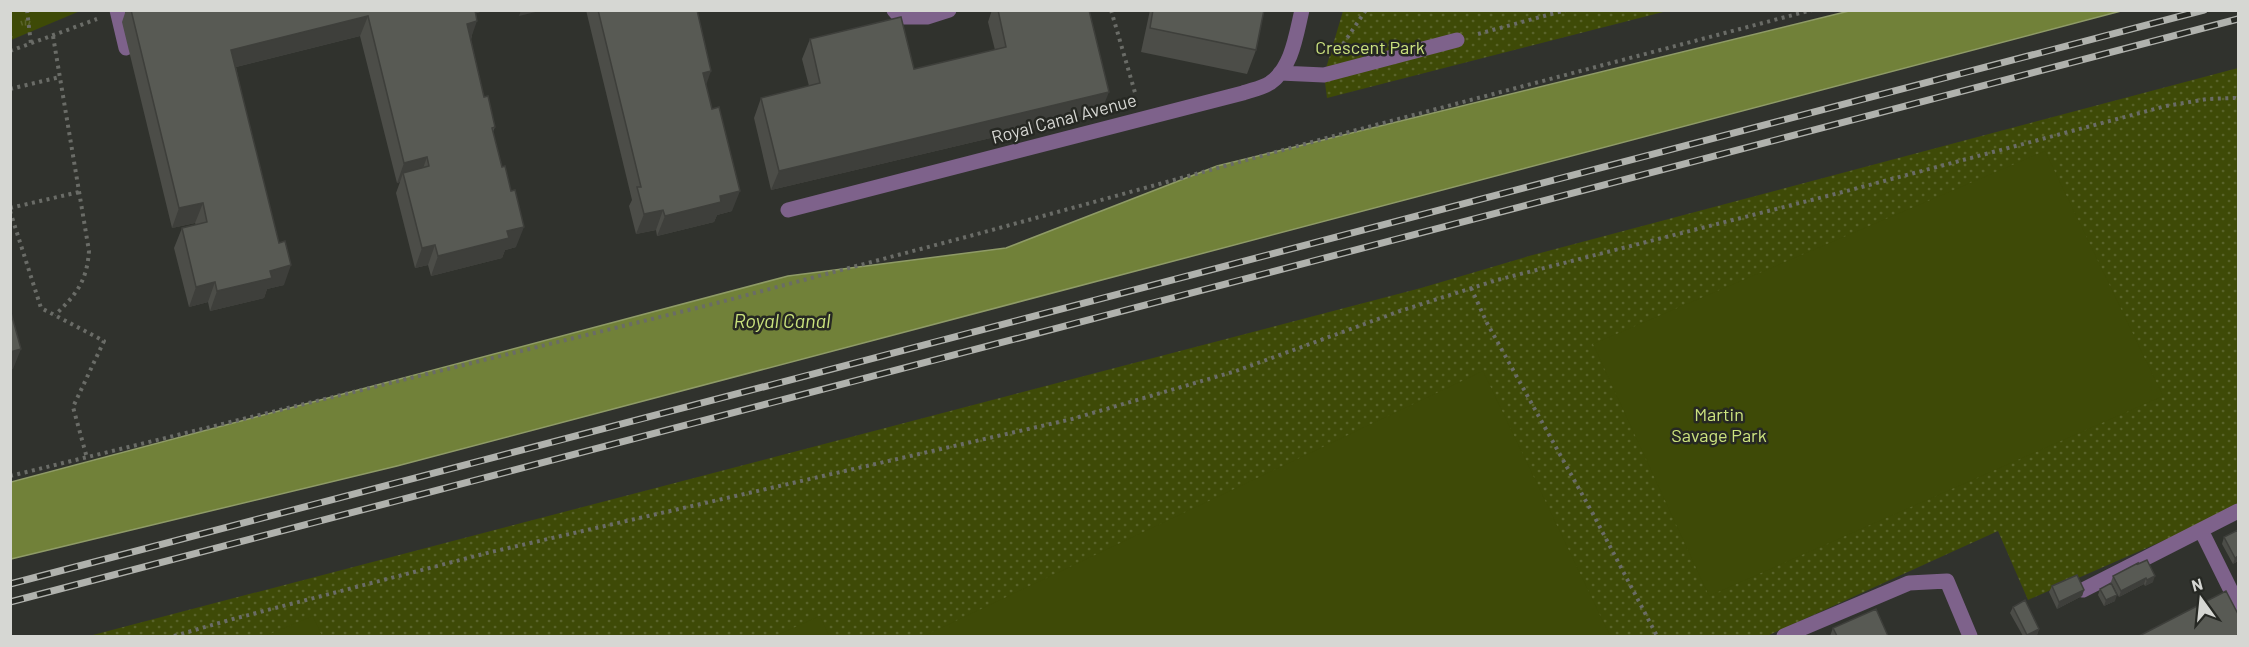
<svg xmlns="http://www.w3.org/2000/svg" width="2249" height="647" font-family="Barlow,sans-serif">
<style>
.grass{fill:url(#grass-tufts)}
.park{fill:url(#park-dots)}
.pitch{fill:#3e4a07}
.water{fill:#718139;stroke:#8f9b67;stroke-width:1.5}
.lines{fill:none;stroke-linecap:round;stroke-linejoin:round}
.path{stroke:#6a6c67;stroke-width:4;stroke-dasharray:3 4.5;stroke-linecap:butt}
.minor{stroke:#7e628b;stroke-width:15}
.rail-casing{stroke:#b0b2ad;stroke-width:7}
.rail{stroke:#262823;stroke-width:4.5;stroke-dasharray:14;stroke-linecap:butt}
.wall{fill:#4c4d48}
.shaded-wall{fill:#3e3f3b}
.building{fill:#585a54;stroke:#3e3f3b;stroke-width:1.5}
.labels{text-anchor:middle;stroke-width:5;stroke-linejoin:round;paint-order:stroke}
.park-label{font-size:18px;fill:#cce37f;stroke:#262823}
.street-label{font-size:18px;fill:#d6d7d3;stroke:#262823}
.water-label{font-size:20px;font-style:italic;fill:#cae27d;stroke:#262823}
</style>
<defs>
<pattern id="grass-tufts" width="24" height="20" patternUnits="userSpaceOnUse" patternTransform="scale(1.5)"><rect width="24" height="20" fill="#3e4a07"/><path d="M3 7l-1-3M5 7V3M7 7l1-3M15 17l-1-3M17 17v-4M19 17l1-3" fill="none" stroke="#59632a"/></pattern>
<pattern id="park-dots" width="8" height="8" patternUnits="userSpaceOnUse" patternTransform="scale(1.5)"><rect width="8" height="8" fill="#3e4a07"/><path d="M2 2h.1M6 6h.1" fill="none" stroke="#59632a" stroke-width="1.8" stroke-linecap="round"/></pattern>
</defs>
<rect width="100%" height="100%" fill="#30322d"/>
<path class="grass" d="M11,10h69v1l-69,29z"/>
<path class="park" d="M1343,11h324l-340,87 -3,-23z
M2238,68v436l-48,25 -162,71 -30,-69 -231,105h-1678l1332,-348 108,-32z"/>
<path class="pitch" d="M2045,151l118,245 -454,200 -116,-252z
M1483,371l127,265h-686z
M313,616l9,20h-57z
M820,616l9,20h-54z"/>
<path class="water" d="M1849,11h272l-1724,455 -386,93v-77l777,-206 218,-28 211,-82z"/>
<g class="lines">
<path class="path" d="M27,10l4,34
M1111,10l25,86
M1478,34l88,-24
M53,36l36,215c-2,30 -13,44 -34,64
M1343,44l23,-34
M10,51l87,-32
M10,89l50,-12
M10,208l69,-16
M10,211l31,97 63,33 -31,66 14,51
M1471,288l16,35 106,191 64,122
M10,476l703,-172 268,-71 353,-97 478,-126
M174,636l59,-17 258,-67 581,-133 164,-48 164,-60 97,-31 342,-87 327,-87 41,-7 28,-1 3,2"/>
<path class="minor" d="M117,10l9,38
M894,10l6,7h27l22,-7
M1280,73l44,2 133,-35
M788,210l455,-117c8,-3 19,-5 27,-10 22,-15 26,-48 32,-73
M2201,530l37,75
M2083,590l155,-79
M1784,636l125,-53 38,-2 23,55"/>
<defs>
<path id="rail" d="M10,584l2194,-574
M10,602l2228,-583"/>
</defs>
<use href="#rail" class="rail-casing"/>
<use href="#rail" class="rail"/>
</g>
<path class="wall" d="M126,10h362l-12,3 -5,27 13,57 11,30 -2,5 23,115 -11,3 -3,8 -71,18 -3,-11 -13,3 -19,-75 4,-11 -3,1 -37,-147 -124,31 48,218 -17,4 -3,9 -54,13 -2,-9 -19,5 -15,-59 8,-20 14,-3 -1,-2 -23,5 -50,-206z
M586,10h111l9,75 26,126 -15,4 -3,7 -57,14 -1,-6 -20,4 -7,-28 3,-6z
M992,10h97l12,102 -330,78 -17,-72 7,-20 48,-12 -7,-27 8,-20 104,30 81,-19 -7,-28z
M1150,10h114l-8,40 -9,24 -106,-22z
M2238,530v31l-5,3 -11,-20 2,-7z
M2138,563l15,19 -8,4 -1,-2 -25,13 -8,-15 2,-6z
M2052,586l32,4 -2,6 -25,13 -8,-17z
M2100,589l15,12 -11,5 -6,-11z
M2013,607l26,22 -2,6 -3,1h-11l-13,-23z
M1833,628l55,8h-58z"/>
<path class="shaded-wall" d="M466,10h22l-24,6z
M521,10h23l-25,6z
M368,16l-8,20 -136,34 7,-20z
M477,21l-7,20 -3,-17z
M711,71l-7,20 -1,-18z
M1109,92l-8,20 -330,78 8,-19z
M427,157l-7,20 -17,-4 -3,9 -3,1 7,-20z
M740,191l-8,20 -15,4 -3,7 -57,14 8,-20 55,-20z
M203,203l-8,20 -23,5 7,-20z
M663,210l-7,20 -20,4 8,-20z
M524,227l-8,20 -11,3 -3,8 -71,18 7,-20 69,-25z
M435,245l-7,20 -13,3 7,-20z
M291,265l-7,20 -17,4 -3,9 -54,13 7,-20 53,-20z
M215,282l-7,20 -19,5 7,-20z
M21,349l-8,20 -3,1v-18z
M2238,556v5l-5,3 2,-6z
M2155,576l-2,6 -8,4 2,-6z
M2146,578l-2,6 -25,13 2,-6z
M2084,590l-2,6 -25,13 2,-7z
M2117,595l-2,6 -11,5 2,-6z
M2039,629l-2,6 -3,1h-7v-1z"/>
<path class="building" d="M131,10h344l2,11 -10,3 17,73 4,-1 7,31 -3,1 10,39 3,-1 6,25 4,-1 9,37 -17,4 2,7 -71,18 -3,-11 -13,3 -19,-75 26,-7 -2,-9 -23,6 -36,-147 -137,34 48,193 6,-2 6,24 -21,6 2,7 -55,13 -2,-9 -19,5 -14,-59 25,-6 -4,-19 -24,5z
M598,10h99l14,61 -8,2 9,36 7,-2 21,84 -20,5 1,6 -56,14 -2,-6 -19,4 -7,-27h4z
M998,10h91l20,82 -330,79 -18,-73 59,-15 -10,-44 91,-22 13,52 92,-22z
M1153,10h111l-8,40 -106,-22z
M10,309l11,40 -11,3z
M2238,530v26l-3,2 -11,-21z
M2147,560l8,16 -8,4 -1,-2 -25,13 -8,-15 25,-13v1z
M2077,575l7,15 -25,12 -7,-16z
M2111,583l6,12 -11,5 -6,-11z
M2226,591l12,23v21l-2,1h-97z
M2025,600l14,29 -12,6 -14,-28z
M1876,609l12,27h-51l-4,-8z"/>
<g class="labels">
<g class="park-label">
<text x="1370" y="54">Crescent Park</text>
<text x="1719" y="421">Martin<tspan x="1719" dy="21">Savage Park</tspan></text>
</g>
<g class="street-label">
<text transform="translate(1064 119) rotate(-15)" y="6">Royal Canal Avenue</text>
</g>
<g class="water-label">
<text x="782" y="328">Royal Canal</text>
</g>
</g>
<rect width="2249" height="647" fill="none" stroke="#d6d7d3" stroke-width="24"/>
<g transform="translate(2201 599) rotate(345)" stroke="#262823" stroke-width="4.5" paint-order="stroke">
<path d="M0-4.5L10 22L0 15L-10 22Z" fill="#d6d7d3"/>
<text y="-9" font-size="16" font-weight="bold" text-anchor="middle" fill="#d6d7d3">N</text>
</g>
</svg>
